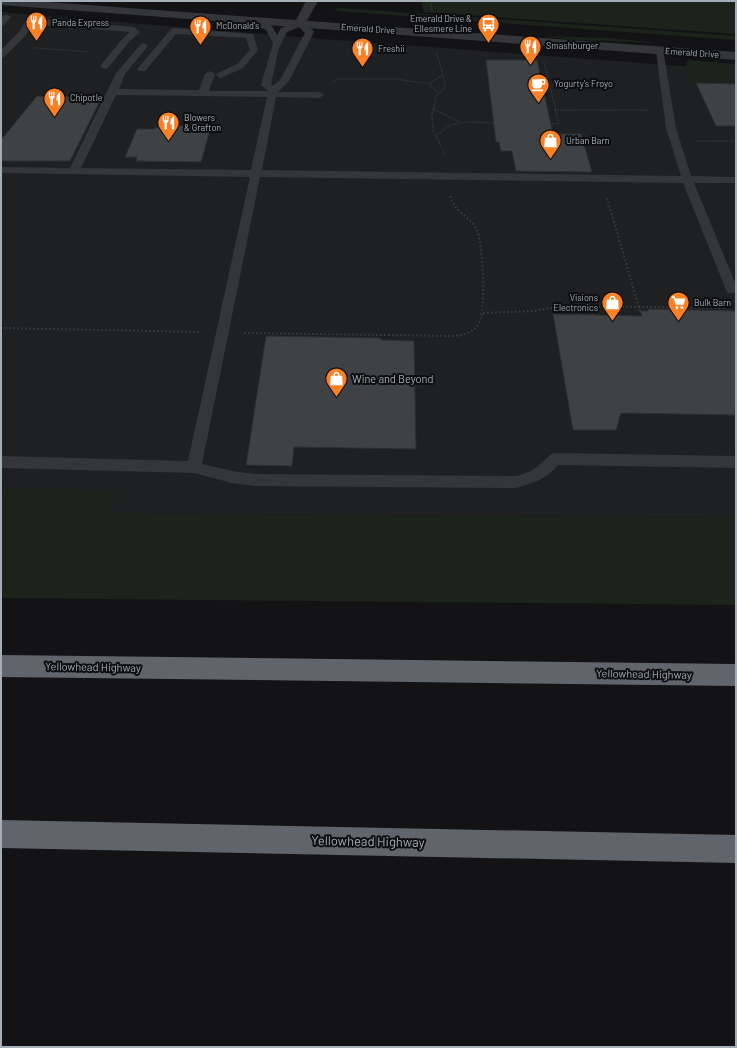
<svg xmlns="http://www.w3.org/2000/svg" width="737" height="1048" font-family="Barlow,sans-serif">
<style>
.built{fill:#1f2022}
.green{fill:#1c231b}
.building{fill:#3f4245;stroke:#2d2e31}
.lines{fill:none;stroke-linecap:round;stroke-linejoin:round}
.path-far1{stroke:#3a3e41;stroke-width:1.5;stroke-dasharray:1 1.5;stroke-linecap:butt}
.path{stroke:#3a3e41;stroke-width:2;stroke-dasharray:1.5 2.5;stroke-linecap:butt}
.service{fill:#34363a;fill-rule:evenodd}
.minor{fill:#34363a;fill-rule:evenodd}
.tertiary{fill:#34363a;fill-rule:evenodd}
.motorway{fill:#60656b;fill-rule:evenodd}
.labels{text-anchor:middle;stroke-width:4;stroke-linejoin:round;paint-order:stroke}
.far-poi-label{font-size:9px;fill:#a4aeb6;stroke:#0e0e10;text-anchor:start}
.far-street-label{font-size:9px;fill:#a4aeb6;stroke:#0e0e10}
.poi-label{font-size:11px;fill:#a4aeb6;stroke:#0e0e10;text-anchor:start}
.street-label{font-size:11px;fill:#a4aeb6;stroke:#0e0e10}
.near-street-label{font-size:13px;fill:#a4aeb6;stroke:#0e0e10}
</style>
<rect width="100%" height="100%" fill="#131315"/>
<path class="built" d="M1,12l322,27 413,31v448l-626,-5 -109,-4z"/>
<path class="green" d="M422,1h314v33l-313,-22z
M341,8l395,28v4l-400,-29 -1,-2z
M541,36l67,2 53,5 -85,-3z
M688,60l48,4v18l-48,-1 -2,-17z
M1,475h6l-5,13 112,2 -3,23 625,5v87l-735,-7z"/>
<path class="building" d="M486,60h51l16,74h28l11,38 -76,-1 -4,-20h-11l-2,-9h-3z
M696,83l40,1v42h-20z
M37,96l65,1 -32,64h-69v-21z
M176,124l16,6h18l-9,32 -65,-1 1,-4h-12l12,-28h16l11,-4z
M648,309l88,2v104l-115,-2 -5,17h-43l-20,-116 89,2 -2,-5h8z
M266,336l115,2v2l33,1 2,108 -122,-2 -2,19 -46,-1z"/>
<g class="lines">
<path class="path-far1" d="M431,1l1,12
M35,48l55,4
M437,54l8,29 -1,5 -8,8 -4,21 1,13 13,26
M333,82l6,-3h56l36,5
M438,92l-7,-6v-4l12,-7
M433,109l27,13
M555,110h94
M436,136l14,-11 17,-3 92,2 -15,-62
M697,141h39"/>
<path class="path" d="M607,198l33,113
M483,313l50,-2 29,-5 164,2
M1,328l200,4
M244,333l210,3c10,-1 18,-3 24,-11 9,-13 5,-80 -1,-95 -7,-15 -25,-18 -27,-36"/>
<path class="service" d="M4,15h3l4,2 -7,8 -3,1v-8z
M43,19l91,8 6,5 -11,10 -21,26 -3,1 -5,-3 23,-28 7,-6 -87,-7 -12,1 -5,9 -22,22 -3,1v-8l18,-18 6,-10z
M248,19h6l18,7 5,9 4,-7 19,-7 13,9 1,2 -25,49 -11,11h41l5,3 -5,3 -43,-1 -14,73 419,6 -15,-48 -10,-77 1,-2h6l13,79 15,48 45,1v6h-42l42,102v8h-8l-2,-3 -43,-107 -423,-6 -58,287 30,7 22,3 262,2c8,-2 17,-5 23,-11 6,-4 8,-9 15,-12l182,3v12l-178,-3c-10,14 -26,18 -42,23l-262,-2 -22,-3 -38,-10 -193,-5v-12l187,5 62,-284 -249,-4v-6l69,1 46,-95 25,-29 3,-1 4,3 -23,28 -6,15 80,1 6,-16 5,-3 5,3 -6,17h59l-7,-6 12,-42 -7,-13 -18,-7 -1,-2zM299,27l6,6 -25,47 -7,6 -2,-2 8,-36 8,-16zM116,95l151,2 -16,73 -170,-2z
M174,28l79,6 5,16 -15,18 -22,10 -3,-1 -2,-2 2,-2 19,-9 13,-14 -4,-12 -70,-4 -31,37h-6l-2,-2 2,-2 32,-38z"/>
<path class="minor" d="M306,1h12l-14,25h-8l-2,-2z"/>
<path class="tertiary" d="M1,1h32l703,51v8l-735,-55z"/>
<path class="motorway" d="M1,655l735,9v22l-735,-9z
M1,820l735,15v28l-735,-15z"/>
</g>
<defs>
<symbol id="restaurant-pin" viewBox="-11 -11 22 30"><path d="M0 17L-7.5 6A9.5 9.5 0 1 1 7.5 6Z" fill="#fc8124" stroke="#0e0e10"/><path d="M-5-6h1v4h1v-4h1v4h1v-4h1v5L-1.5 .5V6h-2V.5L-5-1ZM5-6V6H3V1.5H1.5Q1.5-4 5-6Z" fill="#fff"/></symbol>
<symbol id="bus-pin" viewBox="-11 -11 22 30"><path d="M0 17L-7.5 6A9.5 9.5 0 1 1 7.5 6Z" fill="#fc8124" stroke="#0e0e10"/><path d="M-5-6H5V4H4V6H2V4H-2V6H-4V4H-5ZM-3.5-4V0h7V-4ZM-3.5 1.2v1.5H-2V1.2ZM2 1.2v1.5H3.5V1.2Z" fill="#fff"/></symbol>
<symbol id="cafe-pin" viewBox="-11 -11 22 30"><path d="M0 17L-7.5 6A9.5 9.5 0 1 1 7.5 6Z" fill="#fc8124" stroke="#0e0e10"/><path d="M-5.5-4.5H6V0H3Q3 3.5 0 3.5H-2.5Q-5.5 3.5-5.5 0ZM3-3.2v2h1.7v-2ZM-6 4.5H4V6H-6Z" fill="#fff"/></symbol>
<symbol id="shop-pin" viewBox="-11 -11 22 30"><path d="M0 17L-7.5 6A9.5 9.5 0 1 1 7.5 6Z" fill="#fc8124" stroke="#0e0e10"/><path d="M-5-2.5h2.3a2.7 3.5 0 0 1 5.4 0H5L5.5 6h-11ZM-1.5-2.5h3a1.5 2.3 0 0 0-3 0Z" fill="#fff"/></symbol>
<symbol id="supermarket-pin" viewBox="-11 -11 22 30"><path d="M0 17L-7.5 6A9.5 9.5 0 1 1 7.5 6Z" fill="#fc8124" stroke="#0e0e10"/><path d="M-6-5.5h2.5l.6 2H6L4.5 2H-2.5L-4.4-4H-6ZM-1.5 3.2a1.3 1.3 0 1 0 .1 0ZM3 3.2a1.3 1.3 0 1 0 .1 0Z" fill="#fff"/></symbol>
</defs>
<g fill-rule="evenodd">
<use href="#restaurant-pin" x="24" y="10" width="25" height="34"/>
<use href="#bus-pin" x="476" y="12" width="25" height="34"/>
<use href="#restaurant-pin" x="188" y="14" width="25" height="34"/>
<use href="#restaurant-pin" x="518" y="34" width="25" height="34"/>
<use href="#restaurant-pin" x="350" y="36" width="25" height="34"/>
<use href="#cafe-pin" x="526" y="72" width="25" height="34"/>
<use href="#restaurant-pin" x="42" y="86" width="25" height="34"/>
<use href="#restaurant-pin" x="156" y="110" width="25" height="34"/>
<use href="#shop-pin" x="538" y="128" width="25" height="34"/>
<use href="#shop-pin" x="600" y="290" width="25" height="34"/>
<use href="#supermarket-pin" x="666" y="290" width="25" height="34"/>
<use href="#shop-pin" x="324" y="366" width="25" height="34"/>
</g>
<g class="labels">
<g class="far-poi-label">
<text x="472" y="22" text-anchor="end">Emerald Drive &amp;<tspan x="472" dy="10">Ellesmere Line</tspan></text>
<text x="52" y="26">Panda Express</text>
<text x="216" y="29">McDonald's</text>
<text x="546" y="49">Smashburger</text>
<text x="378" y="52">Freshii</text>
<text x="554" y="87">Yogurty's Froyo</text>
<text x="70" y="101">Chipotle</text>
<text x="184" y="121">Blowers<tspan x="184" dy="10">&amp; Grafton</tspan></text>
<text x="566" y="144">Urban Barn</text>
<text x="598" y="301" text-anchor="end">Visions<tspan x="598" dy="10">Electronics</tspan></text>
<text x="694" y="306">Bulk Barn</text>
</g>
<g class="far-street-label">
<text transform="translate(368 29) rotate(4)" y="3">Emerald Drive</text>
<text transform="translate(692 53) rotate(4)" y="3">Emerald Drive</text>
</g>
<g class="poi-label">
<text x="352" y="383">Wine and Beyond</text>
</g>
<g class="street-label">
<text transform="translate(93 667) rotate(1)" y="4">Yellowhead Highway</text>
<text transform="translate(644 674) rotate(1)" y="4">Yellowhead Highway</text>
</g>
<g class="near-street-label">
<text transform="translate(368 841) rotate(1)" y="5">Yellowhead Highway</text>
</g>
</g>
<rect width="737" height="1048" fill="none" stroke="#a4aeb6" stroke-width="4"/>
</svg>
